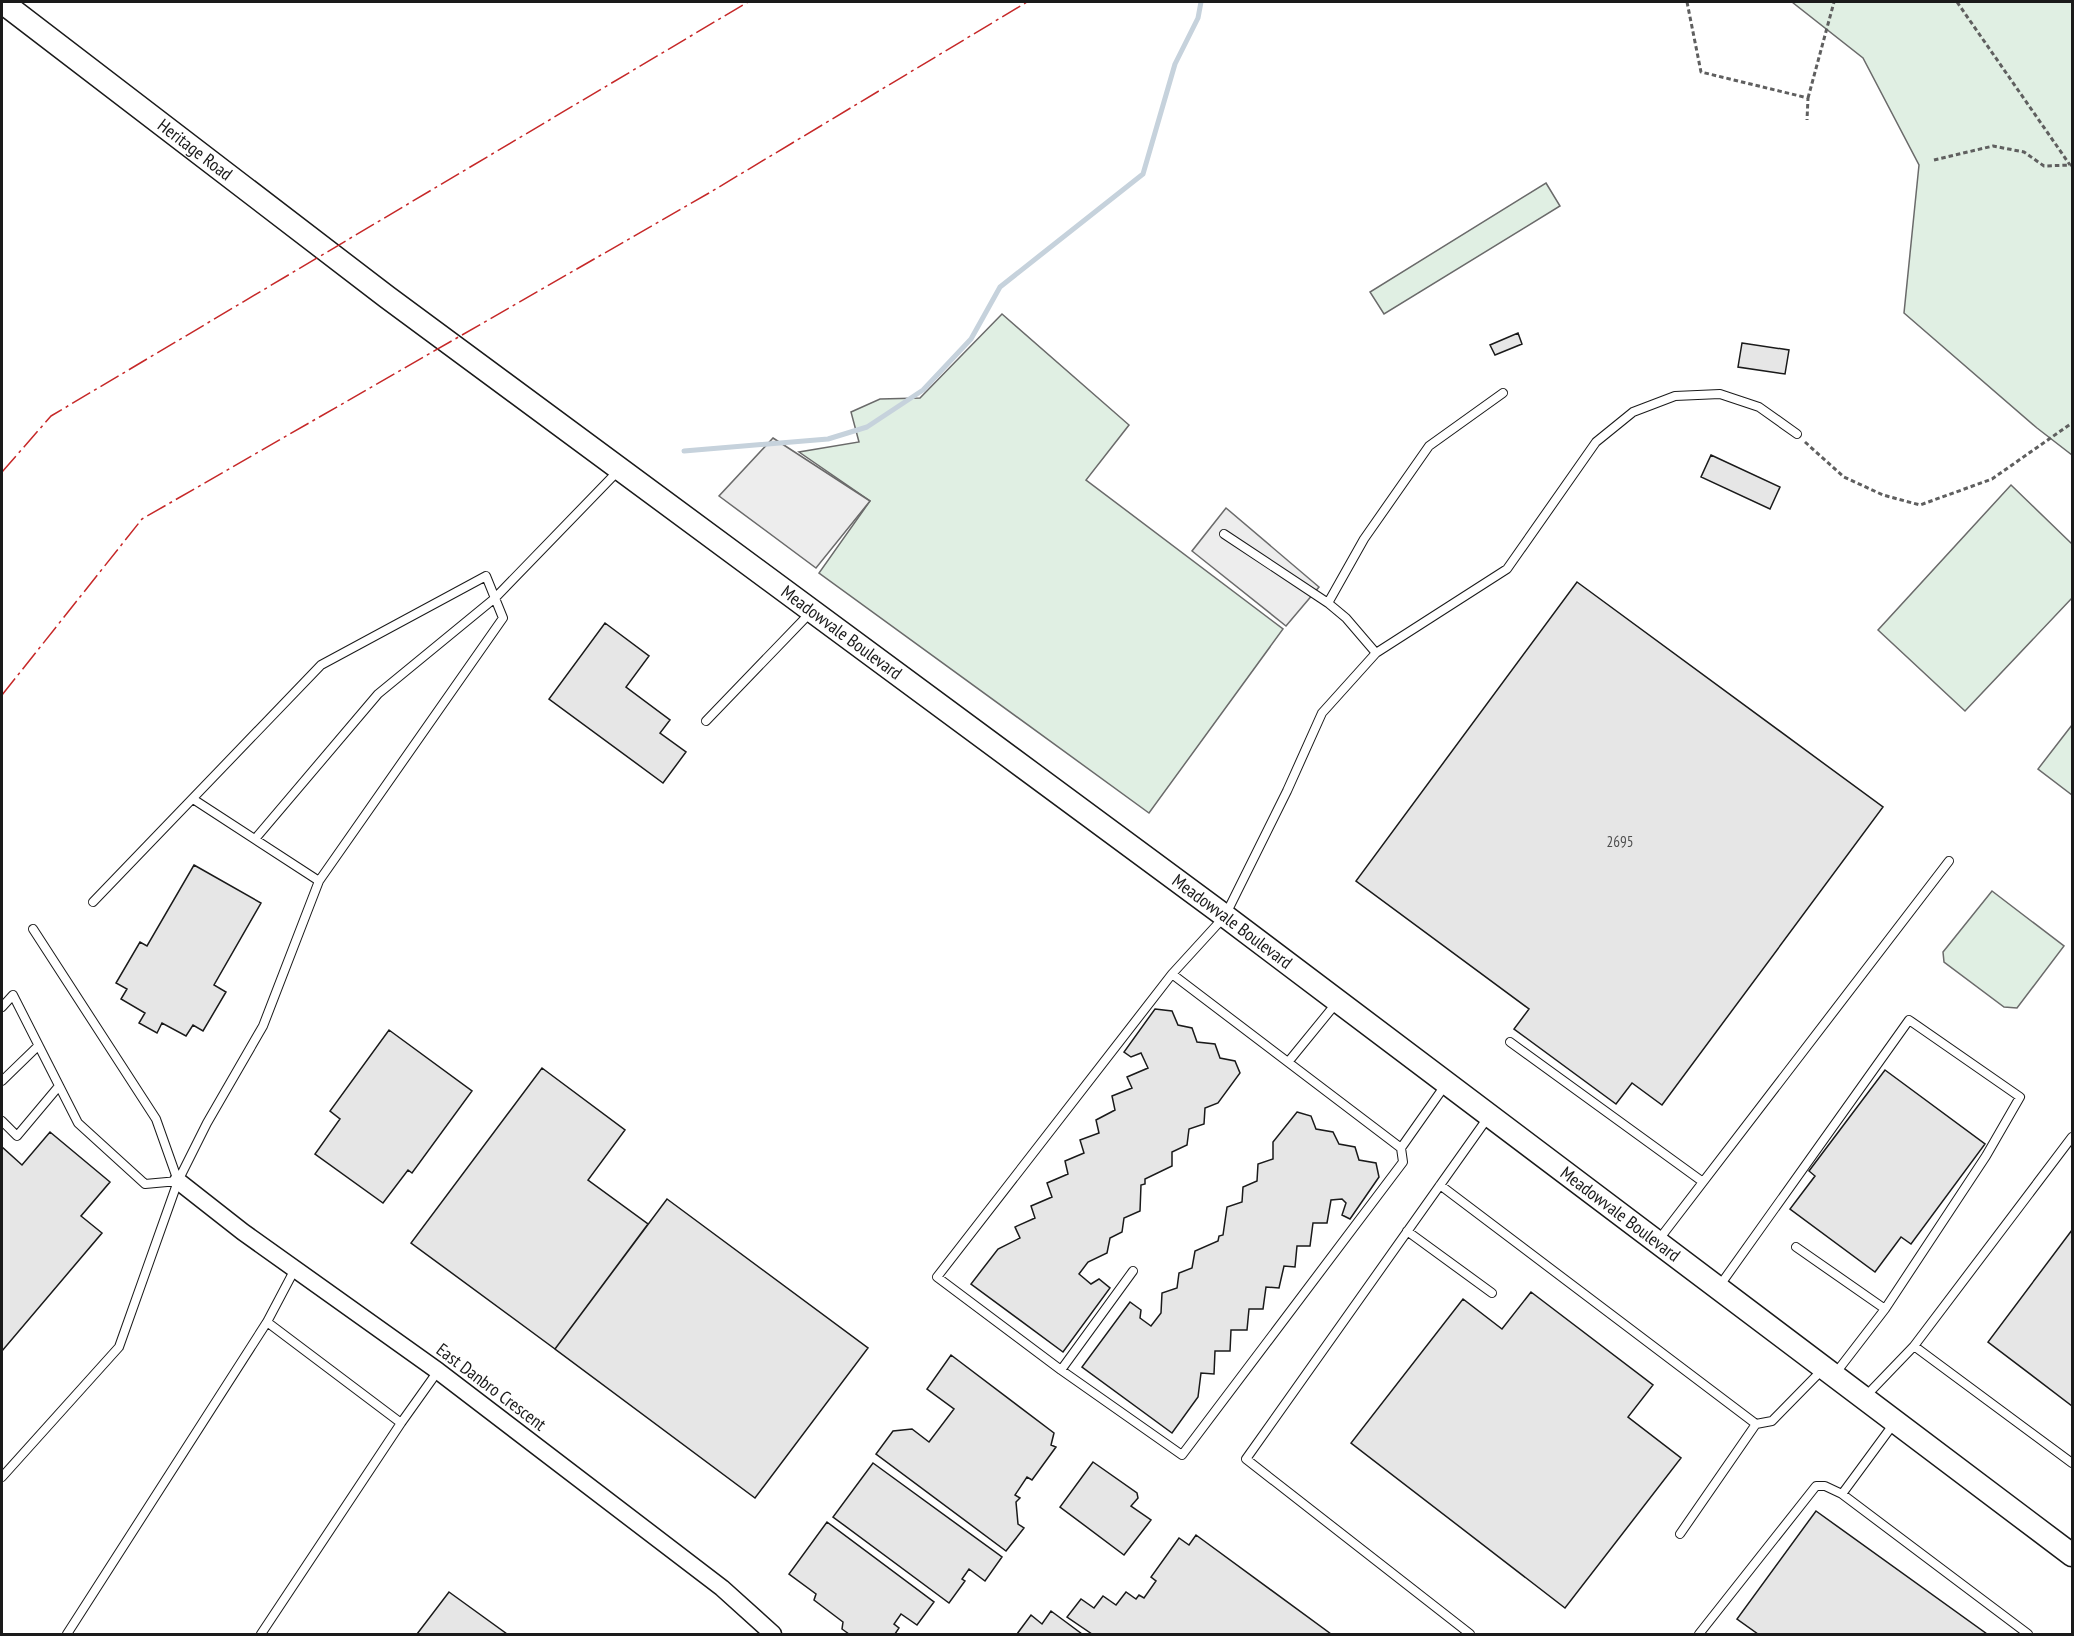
<svg xmlns="http://www.w3.org/2000/svg" width="2074" height="1636" font-family="'PT Sans Narrow',sans-serif">
<style>
.green{fill:#e0efe3;stroke:#6a6a6a;stroke-width:1.5}
.parking{fill:#ededed;stroke:#6a6a6a;stroke-width:1.5}
.lines{fill:none;stroke-linecap:round;stroke-linejoin:round}
.stream{stroke:#c6d2dc;stroke-width:5}
.building{fill:#e6e6e6;stroke:#1a1a1a;stroke-width:1.5}
.lane-casing{stroke:#1a1a1a;stroke-width:10}
.street-casing{stroke:#1a1a1a;stroke-width:19}
.secondary-casing{stroke:#1a1a1a;stroke-width:25}
.path{stroke:#5f5f5f;stroke-width:3;stroke-dasharray:4.5 3;stroke-linecap:butt}
.lane{stroke:#fff;stroke-width:8}
.street{stroke:#fff;stroke-width:16}
.secondary{stroke:#fff;stroke-width:22}
.power{stroke:#c62828;stroke-width:1.5;stroke-dasharray:21 4.5 3 4.5;stroke-linecap:butt}
.labels{text-anchor:middle;stroke-width:4.5;stroke-linejoin:round;paint-order:stroke}
.number-label{font-size:15px;fill:#4d4d4d}
.street-label{font-size:18px;fill:#1a1a1a;stroke:#fff}
</style>
<rect width="100%" height="100%" fill="#fff"/>
<path class="green" d="M1792,2h280v453l-35,-27 -133,-115 15,-148 -56,-107z
M1546,183l14,23 -176,108 -14,-22z
M1002,314l127,111 -43,55 197,149 -134,184 -330,-240 51,-72 -71,-49 60,-10 -8,-30 29,-13 40,-1z
M2011,485l61,59v54l-107,113 -87,-81z
M2072,725v70l-34,-26z
M1992,891l72,55 -47,62 -13,-1 -60,-45 -1,-10z"/>
<path class="parking" d="M773,438l97,63 -54,67 -97,-72z
M1226,508l93,79 -33,39 -94,-75z"/>
<g class="lines">
<path class="stream" d="M684,451l144,-12 39,-12 56,-37 48,-51 29,-52 143,-113 32,-110 23,-46 3,-16"/>
</g>
<path class="building" d="M1518,333l4,11 -27,11 -5,-10z
M1742,343l47,7 -4,24 -47,-7z
M1711,455l69,32 -10,22 -69,-32z
M1577,582l306,225 -221,298 -30,-22 -16,21 -102,-75 15,-20 -173,-128z
M605,623l44,33 -23,31 44,33 -10,13 26,19 -23,31 -114,-84z
M194,865l67,38 -47,82 12,7 -23,39 -10,-6 -7,11 -24,-13 -5,10 -18,-10 6,-10 -24,-14 6,-10 -11,-6 24,-41 7,4z
M1155,1009l17,2 6,14 14,3 5,14 18,2 5,14 15,3 5,12 -22,30 -13,5 -1,16 -15,5 -2,16 -15,7v14l-27,13v5l-4,1 -1,26 -16,7 -2,14 -12,6 -3,15 -19,9 -9,12 12,10 8,-5 11,9 -47,64 -92,-68 27,-35 22,-11 -5,-11 20,-9 -4,-12 21,-9 -5,-14 21,-9 -3,-13 19,-8 -4,-13 19,-7 -3,-13 19,-10 -3,-14 20,-8 -5,-11 21,-9 -7,-15 -10,4 -7,-5z
M389,1030l83,61 -60,82 -4,-3 -25,33 -68,-49 25,-35 -10,-8z
M542,1068l83,62 -37,50 60,44 -93,125 -144,-106z
M1885,1070l100,74 -74,100 -10,-7 -26,35 -85,-63 25,-33 -6,-5z
M1297,1112l14,4 5,13 17,3 6,12 16,3 4,13 17,3 3,14 -29,42 -8,-4 4,-12 -4,-4 -11,1 -4,23h-14l-3,23h-13l-2,21 -11,-1 -5,22 -13,-1 -3,22h-14l-2,21h-16l-1,21h-15l-1,23 -13,-1 -3,24 -26,36 -90,-66 48,-65 11,8 -1,8 11,8 10,-13 1,-20 15,-5 2,-15 13,-5 3,-17 23,-10 1,-5 4,-1 4,-28 15,-5 1,-15 14,-6 1,-17 15,-5v-17z
M50,1132l60,50 -29,34 21,17 -100,118v-204l20,18z
M667,1199l201,149 -113,150 -200,-149z
M2072,1230v176l-84,-64z
M1531,1292l122,93 -25,32 53,41 -116,150 -214,-165 112,-144 39,30z
M951,1355l103,78 -3,12 5,2 -24,33 -5,-3 -12,18 5,3 -4,4 2,22 6,4 -18,23 -130,-97 17,-23 19,-2 17,13 25,-33 -27,-20z
M1093,1462l44,31 1,5 -7,8 20,14 -27,35 -64,-48z
M873,1463l129,94 -17,24 -16,-12 -7,10 3,2 -16,22 -116,-86z
M1816,1511l171,123h-229l-21,-15z
M827,1522l107,80 -17,23 -16,-11 -7,10 5,4 -4,6h-46l-7,-5 1,-7 -29,-22 2,-6 -27,-20z
M1196,1535l135,99h-239l-25,-17 14,-18 13,9 9,-12 13,9 10,-13 10,7 3,-4 5,3 12,-17 -5,-4 28,-39 10,7z
M449,1592l58,42h-90z
M1051,1611l31,23h-65l14,-19 11,9z"/>
<g class="lines">
<defs>
<path id="lane" d="M1224,534l104,69 18,15 30,35
M1328,603l36,-64 65,-93 74,-53
M706,721l106,-110
M193,799l126,82
M255,839l123,-145 117,-96 123,-127
M33,929l123,190 22,62
M1172,974l229,174 45,-64
M2,1007l11,-12 65,128 67,61 33,-3
M1510,1042l193,140
M1289,1061l49,-60
M2,1081l36,-35
M2,1121l15,15 42,-50
M1440,1185l316,239 16,-3 51,-52
M1407,1231l85,62
M1657,1242l292,-381
M1796,1247l89,62 -50,65
M1133,1271l-72,99 -124,-93 235,-303 53,-58 62,-125 35,-78 54,-60 131,-84 89,-127 37,-30 42,-16 45,-2 39,13 38,27
M1718,1288l191,-268 111,77 -34,59 -101,153
M267,1322l28,-53
M1914,1346l158,117
M1061,1370l121,85 221,-293 -2,-14
M1864,1398l50,-52 158,-209
M401,1423l37,-52
M2,1477l117,-130 59,-166 29,-58 56,-97 56,-145 184,-263 -17,-42 -165,89 -228,237
M1842,1494l53,-72
M1680,1534l76,-110
M67,1634l200,-312 134,101 -140,211
M1470,1634l-224,-175 243,-343
M1699,1634l117,-148h9l17,8 186,140"/>
<path id="street" d="M178,1181l65,51 195,139 284,217 51,46"/>
<g id="secondary">
<path id="s1" d="M2,2l385,295 838,619 847,639"/>
</g>
</defs>
<use href="#lane" class="lane-casing"/>
<use href="#street" class="street-casing"/>
<use href="#secondary" class="secondary-casing"/>
<path class="path" d="M1687,2l14,70 107,26 -1,22
M1957,2l113,163
M1808,98l26,-96
M1934,160l59,-14 31,6 20,14 28,-1
M1805,442l39,35 39,18 37,10 72,-26 80,-56"/>
<use href="#lane" class="lane"/>
<use href="#street" class="street"/>
<use href="#secondary" class="secondary"/>
<path class="power" d="M2,472l49,-56 697,-414
M2,695l140,-176 567,-326 318,-191"/>
</g>
<g class="labels">
<g class="number-label">
<text x="1620" y="847">2695</text>
</g>
<g class="street-label">
<text dy="6" stroke="none"><textPath href="#s1" startOffset="243">Heritage Road</textPath></text>
<text dy="6" stroke="none"><textPath href="#s1" startOffset="1050">Meadowvale Boulevard</textPath></text>
<text dy="6" stroke="none"><textPath href="#s1" startOffset="1536">Meadowvale Boulevard</textPath></text>
<text dy="6" stroke="none"><textPath href="#s1" startOffset="2022">Meadowvale Boulevard</textPath></text>
<text transform="translate(491 1387) rotate(37)" y="6">East Danbro Crescent</text>
</g>
</g>
<rect width="2074" height="1636" fill="none" stroke="#1a1a1a" stroke-width="6"/>
</svg>
